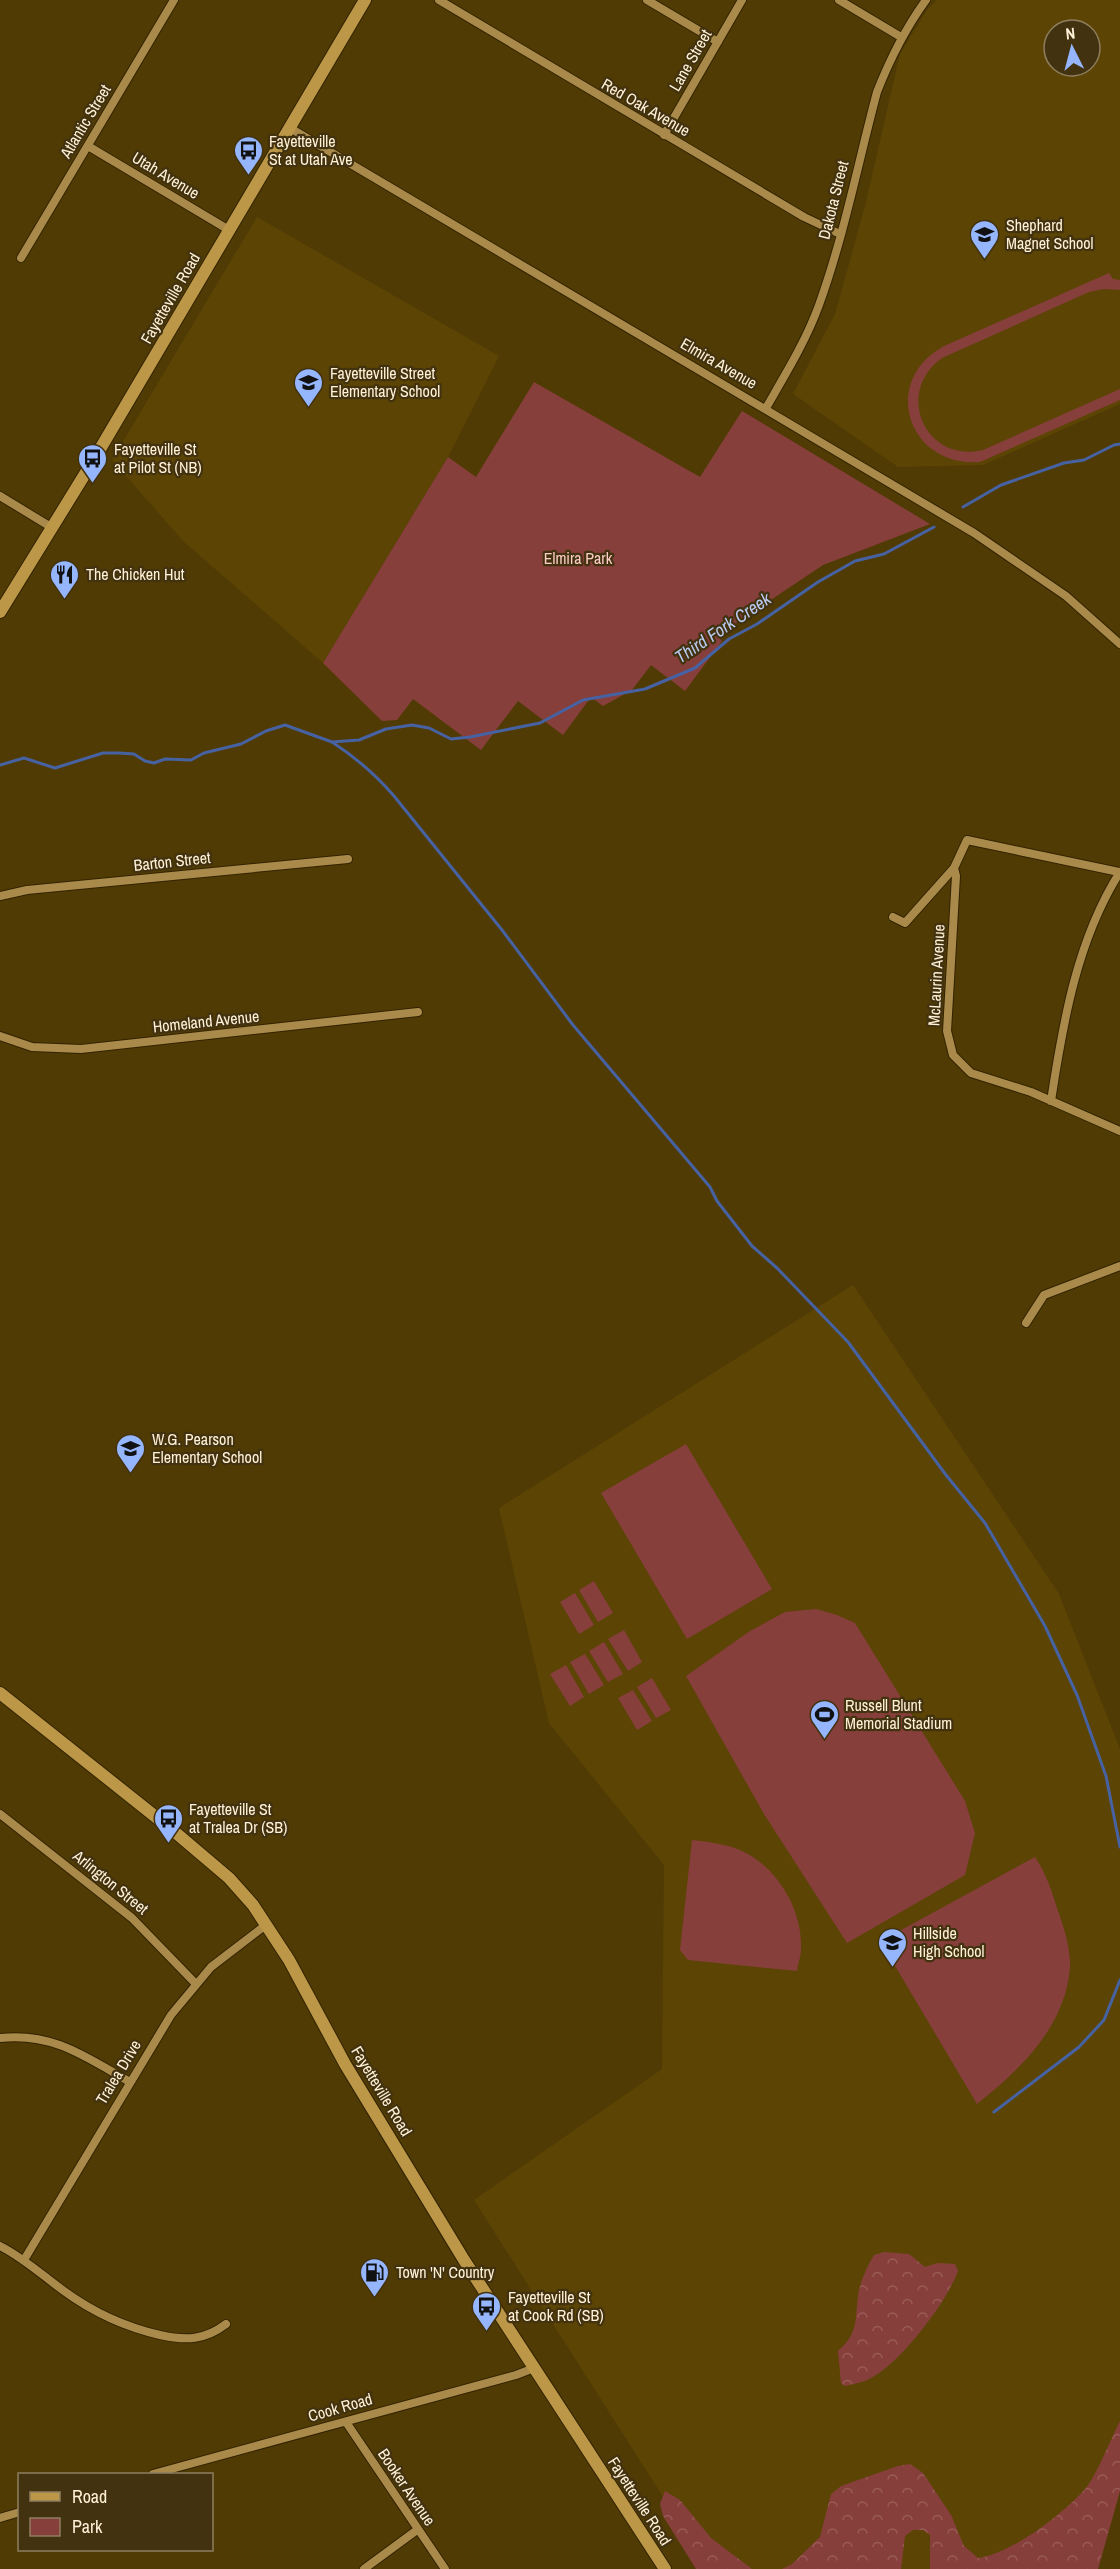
<svg xmlns="http://www.w3.org/2000/svg" width="1120" height="2569" font-family="'Archivo Narrow',sans-serif">
<style>
.built{fill:#5b4404;fill-rule:evenodd}
.forest{fill:url(#forest-crowns)}
.green{fill:#873f3c}
.lines{fill:none;stroke-linecap:round;stroke-linejoin:round}
.stream{stroke:#4662a2;stroke-width:3}
.street-casing{stroke:#322300;stroke-width:10}
.secondary-casing{stroke:#322300;stroke-width:14}
.street{stroke:#a98a4a;stroke-width:8}
.secondary{stroke:#bb9747;stroke-width:12}
.labels{text-anchor:middle;stroke-width:4.5;stroke-linejoin:round;paint-order:stroke}
.street-label{font-size:16px;fill:#fff2d8;stroke:#42320f}
.poi-label{font-size:16px;fill:#fff2d8;stroke:#42320f;text-anchor:start}
.park-label{font-size:16px;fill:#fcccc7;stroke:#42320f}
.water-label{font-size:18px;font-style:italic;fill:#b9caef;stroke:#42320f}
</style>
<defs>
<pattern id="forest-crowns" width="20" height="18" patternUnits="userSpaceOnUse" patternTransform="scale(1.5)"><rect width="20" height="18" fill="#873f3c"/><path d="M2 6a3 3 0 1 1 6 0M12 15a3 3 0 1 1 6 0" fill="none" stroke="#995b57"/></pattern>
</defs>
<rect width="100%" height="100%" fill="#513b04"/>
<path class="built" d="M937,0h183v404l-137,61 -85,2 -105,-73 42,-80 30,-108 35,-152 27,-44zM1054,30h36v36h-36z
M257,217l242,139 -51,101 -125,206 -140,-122 -71,-81z
M853,1285l206,309 61,155v714l-16,64 -138,42h-257l-235,-369 188,-131 2,-204 -115,-142 -50,-215z"/>
<path class="forest" d="M884,2252l25,2 16,13 12,-4 18,1 3,7c-12,32 -59,95 -91,109 -7,3 -15,4 -22,6l-4,-3 -3,-32c23,-20 16,-35 21,-61 3,-12 9,-25 15,-35z
M1120,2421v70l-22,78h-168v-34l-7,-5h-10l-8,6 -4,33h-119l10,-5 28,-27 11,-43 10,-8 57,-20 12,-2 13,9 28,42 13,31 14,12c35,-5 85,-44 108,-70 10,-12 26,-51 34,-67z
M665,2491l15,9 31,38 41,31h-56l-33,-53 -3,-12z"/>
<path class="green" d="M1109,273l4,6 7,1v10l-16,-1 -15,3 -147,66c-48,34 -17,106 41,92l137,-61v11l-140,62c-73,5 -100,-81 -36,-116z
M534,382l166,95 42,-66 188,113 -107,41 -106,71 5,5 -37,50 -34,-26 -19,25 -29,16 -12,-9 -28,38 -45,-34 -37,49 -68,-51 -16,21 -15,1 -59,-58 125,-206 28,20z
M686,1444l86,145 -85,50 -86,-146z
M594,1581l19,32 -15,9 -19,-32z
M575,1593l19,32 -15,9 -19,-32z
M816,1609l21,6 18,8 110,178 10,32 -10,42 -118,68 -83,-129 -78,-138 64,-45 35,-19z
M624,1630l18,32 -14,9 -20,-32z
M604,1642l19,32 -15,8 -19,-31z
M585,1654l19,31 -15,9 -19,-32z
M566,1665l18,32 -14,9 -20,-32z
M652,1678l19,32 -15,8 -19,-31z
M633,1690l19,31 -15,9 -19,-32z
M692,1840c16,2 35,4 50,11 35,16 61,59 59,98 0,7 -3,15 -4,22l-109,-11 -8,-10z
M1035,1857c11,16 16,32 22,51 6,17 14,40 13,59 -4,59 -50,103 -93,137l-89,-150 4,-19z"/>
<g class="lines">
<path class="stream" d="M963,507l38,-22 63,-22 20,-3 30,-15 6,-1
M332,742c23,15 44,33 62,54l108,134 71,95 137,162 7,14 35,45 25,22 71,74 98,133 39,48 60,103 32,69 29,81 14,71
M0,765l24,-7 31,10 48,-15h16l15,1 11,7 9,2 11,-4 26,1 13,-7 37,-9 25,-13 19,-6 47,17 27,-2 27,-11 26,-4 17,3 22,11 19,-2 70,-14 43,-23 62,-11 50,-21 34,-29 28,-15 61,-42 37,-21 29,-7 50,-27
M994,2112l85,-65 25,-27 16,-40"/>
<defs>
<path id="street" d="M439,0l365,217 36,17
M647,0l71,42
M839,0l62,37
M290,128l684,405 92,63 54,48
M664,135l78,-135
M88,146l141,84
M21,258l153,-258
M766,408c19,-33 40,-67 53,-103 25,-69 39,-142 58,-213 13,-33 28,-63 49,-92
M0,496l51,31
M954,868l13,-28 152,32
M0,896l27,-6 321,-31
M893,917l12,6 49,-55 2,8 -9,155 6,24 18,18 60,19 89,39
M0,1036l32,11 49,2 337,-37
M1051,1101c12,-79 26,-161 69,-229
M1026,1323l18,-28 76,-29
M0,1814l132,104 64,66
M0,2038c53,-6 86,19 130,44
M0,2246c24,12 43,30 64,45 30,22 61,36 96,44 26,6 45,5 66,-11
M24,2260l147,-245 40,-48 56,-43
M346,2422l99,147
M153,2474l363,-99 18,-7
M0,2518l20,-6
M364,2569l53,-39"/>
<path id="secondary" d="M0,612l93,-151 272,-461
M0,1693l176,140 53,45 24,27 36,55 56,104 119,196 201,309"/>
</defs>
<use href="#street" class="street-casing"/>
<use href="#secondary" class="secondary-casing"/>
<use href="#street" class="street"/>
<use href="#secondary" class="secondary"/>
</g>
<defs>
<symbol id="bus-pin" viewBox="-11 -11 22 30"><path d="M0 17L-7.5 6A9.5 9.5 0 1 1 7.5 6Z" fill="#95b6fd" stroke="#42320f"/><path d="M-5-6H5V4H4V6H2V4H-2V6H-4V4H-5ZM-3.5-4V0h7V-4ZM-3.5 1.2v1.5H-2V1.2ZM2 1.2v1.5H3.5V1.2Z" fill="#111"/></symbol>
<symbol id="school-pin" viewBox="-11 -11 22 30"><path d="M0 17L-7.5 6A9.5 9.5 0 1 1 7.5 6Z" fill="#95b6fd" stroke="#42320f"/><path d="M0-5L7-2L0 1L-7-2ZM-4 1L0 2.5L4 1V4Q0 6-4 4Z" fill="#111"/></symbol>
<symbol id="restaurant-pin" viewBox="-11 -11 22 30"><path d="M0 17L-7.5 6A9.5 9.5 0 1 1 7.5 6Z" fill="#95b6fd" stroke="#42320f"/><path d="M-5-6h1v4h1v-4h1v4h1v-4h1v5L-1.5 .5V6h-2V.5L-5-1ZM5-6V6H3V1.5H1.5Q1.5-4 5-6Z" fill="#111"/></symbol>
<symbol id="stadium-pin" viewBox="-11 -11 22 30"><path d="M0 17L-7.5 6A9.5 9.5 0 1 1 7.5 6Z" fill="#95b6fd" stroke="#42320f"/><path d="M0-5a6.5 5 0 1 0 0 10a6.5 5 0 1 0 0-10ZM-3.5-1.8h7v3.6h-7Z" fill="#111"/></symbol>
<symbol id="fuel-pin" viewBox="-11 -11 22 30"><path d="M0 17L-7.5 6A9.5 9.5 0 1 1 7.5 6Z" fill="#95b6fd" stroke="#42320f"/><path d="M-5.5-6h7V0h2V4h1.3V-2.5L3-4.5l.8-.8L6-3V5H2.5V1h-1V6h-7ZM-4.2-4.7v3.2H.2V-4.7Z" fill="#111"/></symbol>
</defs>
<g fill-rule="evenodd">
<use href="#bus-pin" x="232" y="134" width="33" height="45"/>
<use href="#school-pin" x="968" y="218" width="33" height="45"/>
<use href="#school-pin" x="292" y="366" width="33" height="45"/>
<use href="#bus-pin" x="76" y="442" width="33" height="45"/>
<use href="#restaurant-pin" x="48" y="558" width="33" height="45"/>
<use href="#school-pin" x="114" y="1432" width="33" height="45"/>
<use href="#stadium-pin" x="808" y="1698" width="33" height="45"/>
<use href="#bus-pin" x="152" y="1802" width="33" height="45"/>
<use href="#school-pin" x="876" y="1926" width="33" height="45"/>
<use href="#fuel-pin" x="358" y="2256" width="33" height="45"/>
<use href="#bus-pin" x="470" y="2290" width="33" height="45"/>
</g>
<g class="labels">
<g class="street-label">
<text transform="translate(690 60) rotate(-60)" y="6">Lane Street</text>
<text transform="translate(646 107) rotate(30)" y="6">Red Oak Avenue</text>
<text transform="translate(85 121) rotate(-59)" y="6">Atlantic Street</text>
<text transform="translate(166 175) rotate(31)" y="6">Utah Avenue</text>
<text transform="translate(833 200) rotate(-76)" y="6">Dakota Street</text>
<text transform="translate(170 298) rotate(-60)" y="6">Fayetteville Road</text>
<text transform="translate(719 363) rotate(30)" y="6">Elmira Avenue</text>
<text transform="translate(172 861) rotate(-6)" y="6">Barton Street</text>
<text transform="translate(936 975) rotate(-87)" y="6">McLaurin Avenue</text>
<text transform="translate(206 1021) rotate(-6)" y="6">Homeland Avenue</text>
<text transform="translate(111 1882) rotate(39)" y="6">Arlington Street</text>
<text transform="translate(118 2072) rotate(-59)" y="6">Tralea Drive</text>
<text transform="translate(382 2091) rotate(59)" y="6">Fayetteville Road</text>
<text transform="translate(340 2407) rotate(-16)" y="6">Cook Road</text>
<text transform="translate(407 2487) rotate(56)" y="6">Booker Avenue</text>
<text transform="translate(640 2501) rotate(57)" y="6">Fayetteville Road</text>
</g>
<g class="poi-label">
<text x="269" y="147">Fayetteville<tspan x="269" dy="18">St at Utah Ave</tspan></text>
<text x="1006" y="231">Shephard<tspan x="1006" dy="18">Magnet School</tspan></text>
<text x="330" y="379">Fayetteville Street<tspan x="330" dy="18">Elementary School</tspan></text>
<text x="114" y="455">Fayetteville St<tspan x="114" dy="18">at Pilot St (NB)</tspan></text>
<text x="86" y="580">The Chicken Hut</text>
<text x="152" y="1445">W.G. Pearson<tspan x="152" dy="18">Elementary School</tspan></text>
<text x="845" y="1711">Russell Blunt<tspan x="845" dy="18">Memorial Stadium</tspan></text>
<text x="189" y="1815">Fayetteville St<tspan x="189" dy="18">at Tralea Dr (SB)</tspan></text>
<text x="913" y="1939">Hillside<tspan x="913" dy="18">High School</tspan></text>
<text x="396" y="2278">Town 'N' Country</text>
<text x="508" y="2303">Fayetteville St<tspan x="508" dy="18">at Cook Rd (SB)</tspan></text>
</g>
<g class="park-label">
<text x="578" y="564">Elmira Park</text>
</g>
<g class="water-label">
<text transform="translate(723 628) rotate(-34)" y="6">Third Fork Creek</text>
</g>
</g>
<rect x="18" y="2473" width="195" height="78" fill="#42320f" stroke="#8e7f5f" stroke-width="1.5"/>
<rect x="30" y="2492" width="30" height="9" fill="#bb9747" stroke="#8e7f5f" stroke-width="1.5"/>
<text x="72" y="2503" font-size="18" fill="#fff2d8">Road</text>
<rect x="30" y="2518" width="30" height="18" fill="#873f3c" stroke="#8e7f5f" stroke-width="1.5"/>
<text x="72" y="2533" font-size="18" fill="#fff2d8">Park</text>
<g transform="translate(1072 48) rotate(354)"><circle r="28" fill="#42320f" stroke="#8e7f5f" stroke-width="1.5"/>
<path d="M0-4.5L10 22L0 15L-10 22Z" fill="#95b6fd"/>
<text y="-9" font-size="16" font-weight="bold" text-anchor="middle" fill="#fff2d8">N</text>
</g>
</svg>
